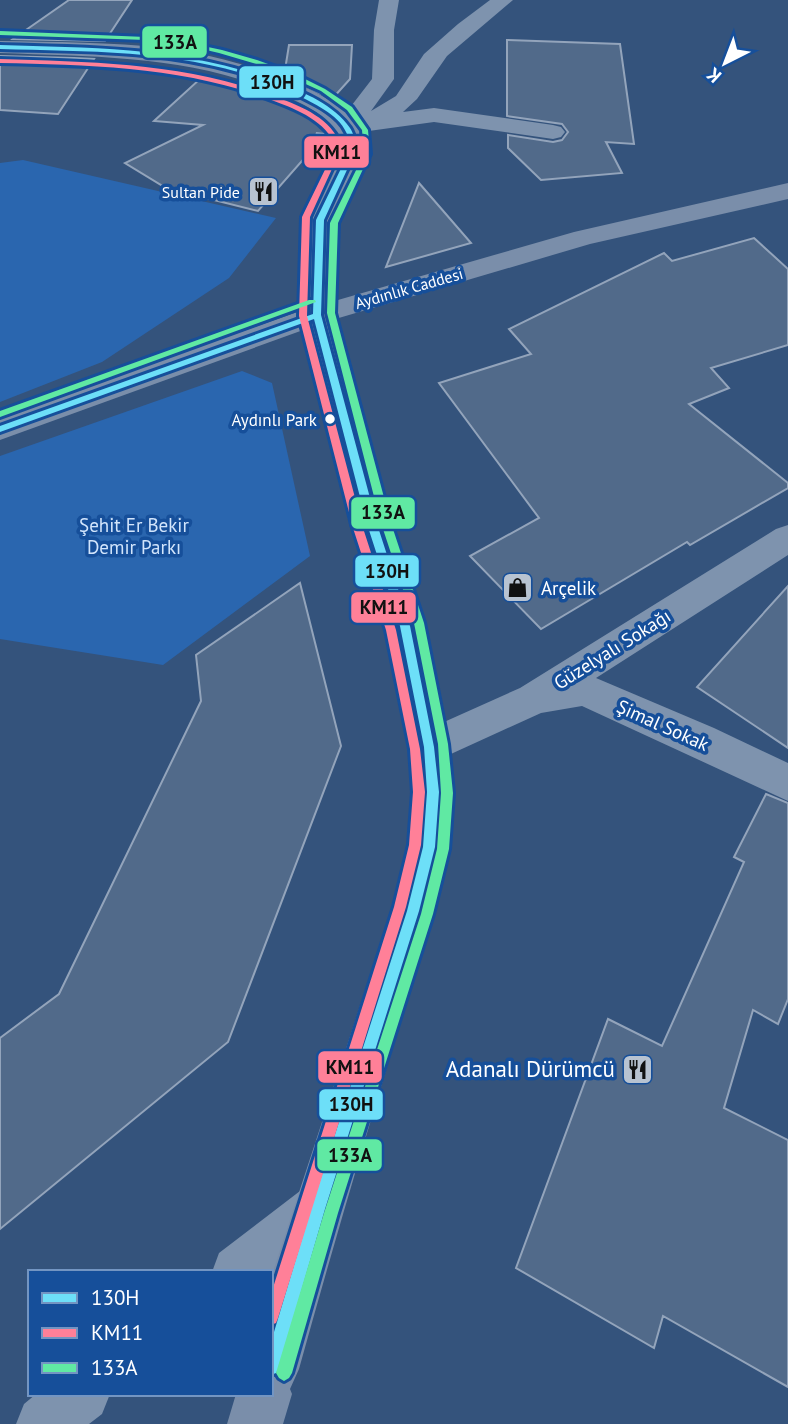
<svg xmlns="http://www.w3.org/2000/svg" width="788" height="1424" font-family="'PT Sans',sans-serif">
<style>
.green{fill:#2a66af}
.building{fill:#516a8a;stroke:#93a4bb;stroke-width:2}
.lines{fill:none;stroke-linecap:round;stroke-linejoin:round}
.street{fill:#7e93ae;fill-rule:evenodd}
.secondary{fill:#7a8eaa;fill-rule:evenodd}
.bus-1-casing{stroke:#164f9a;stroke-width:6}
.bus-2-casing{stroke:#164f9a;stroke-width:6}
.bus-3-casing{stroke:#164f9a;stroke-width:6}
.bus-1{fill:#6ddff8;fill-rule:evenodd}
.bus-2{fill:#ff8098;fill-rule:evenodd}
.bus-3{fill:#60e9a3;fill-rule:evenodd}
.bus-dot{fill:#fff;stroke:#164f9a;stroke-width:2.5}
.labels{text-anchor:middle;stroke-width:7;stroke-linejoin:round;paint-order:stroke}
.far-poi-label{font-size:16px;fill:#fff;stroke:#164f9a;text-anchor:end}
.far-street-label{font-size:16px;fill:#fff;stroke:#164f9a}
.bus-label{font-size:17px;fill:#fff;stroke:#164f9a;text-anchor:end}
.park-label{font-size:19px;fill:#d2e5fc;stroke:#164f9a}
.poi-label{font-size:19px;fill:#fff;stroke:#164f9a;text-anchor:start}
.street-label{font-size:19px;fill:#fff;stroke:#164f9a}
.near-poi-label{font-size:23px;fill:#fff;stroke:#164f9a;text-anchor:end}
.line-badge{stroke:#164f9a;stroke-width:2.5}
.pale-badge-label{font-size:19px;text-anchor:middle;font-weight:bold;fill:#111}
</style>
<rect width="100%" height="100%" fill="#34537c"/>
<path class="green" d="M23,160l253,58 -47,60 -127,84 -102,40v-239z
M242,371l30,12 38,173 -147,109 -163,-26v-183z"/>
<path class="building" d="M69,0h63l-27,41 -92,-2z
M507,40l113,4 14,100 -28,-2 16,31 -81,7 -33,-32v-13l45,7 9,-2 6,-8 -6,-8 -55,-8z
M289,45h63l-2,34 -18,20 -48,-23z
M0,56l74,2 20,1 -36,55 -58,-4z
M201,78l67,14 16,6 35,20 15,17 -18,-2 7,4 -65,74 -92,-23 -41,-25 78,-38 -49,-4z
M419,183l52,60 -85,24z
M754,238l34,31v76l-77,23 18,20 -40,16 99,79v5l-98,57 -3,-3 -146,87 -71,-73 69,-38 -100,-135 92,-29 -22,-25 155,-76 8,8z
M300,583l41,163 -113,296 -228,187v-191l59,-44 142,-293 -5,-46z
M788,586v162l-91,-61z
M766,794l22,9v196l-10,25 -25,-14 -29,98 64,32v247l-125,-71 -9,32 -138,-80 92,-249 54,27 82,-184 -10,-5z"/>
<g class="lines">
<path class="street" d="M379,0h20l-5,30v49l-23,32 25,-15 28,-42 34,-30 32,-24h23l-66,56 -30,43 -14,13 31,-4 119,17 8,2 4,5 -4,5 -8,2 -119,-17 -87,12 -8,-2 -4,-5 37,-48 2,-49z
M788,525v30l-192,123 118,50 74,35v38l-206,-95 -41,7 -112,51 -14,-5 -6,-12 6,-12 105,-47 256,-159z
M318,1183l18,8 8,18 -8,18 -65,52v-7h-59l7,-19 81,-62z
M36,1394h74l-8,20 -13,10h-73l8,-20z"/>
<path class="secondary" d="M0,41c55,1 111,1 165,7 49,6 169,36 195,80 3,6 4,13 6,20l-33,72 -2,82 243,-70 214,-49v16l-198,45 -258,76c19,68 36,137 57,205 27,86 59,173 64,265 4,79 -33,168 -56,244 -34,111 -67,223 -98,335l-9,20 2,5 -9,30h-56l9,-30h35v-116l120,-367 17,-64 5,-55 -4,-45 -22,-121 -32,-102 -49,-195 -306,111v-23l303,-107 4,-90 35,-72c-8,-29 -30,-40 -57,-52 -93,-41 -185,-39 -285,-43z"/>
<defs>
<path id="bus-1" d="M0,45c96,3 188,2 279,38 25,9 55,22 71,45 4,6 5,13 7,20l-33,72 -3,95 56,209 33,102 24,121 5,45 -4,55 -16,64 -94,298 -46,159 -3,5 -5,2v-33l40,-133 96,-298 16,-64 4,-55 -3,-45 -24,-121 -33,-102 -53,-205 -314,113v-6l313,-112 3,-94 35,-72c-2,-5 -2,-11 -5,-16 -8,-18 -33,-29 -51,-38 -91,-45 -195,-42 -295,-45z"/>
<path id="bus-2" d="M0,59c94,3 187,4 276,38 27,10 55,21 66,50l-32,70 -3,99 56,212 33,102 24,119 5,43 -4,53 -15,62 -128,411 -2,5 -5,2v-31l123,-387 15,-62 4,-53 -3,-43 -24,-119 -33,-102 -54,-212 3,-99 34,-70c-10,-26 -38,-37 -62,-46 -88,-34 -181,-36 -274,-38z"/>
<path id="bus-3" d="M0,31l146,6 43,6 33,7 35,10 36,13 32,16 27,18 16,23 2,24 -32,69 -3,90 55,207 34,103 24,121 5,49 -4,56 -16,65 -95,299 -46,160 -3,5 -5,3 -5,-3 -3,-5 48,-160 97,-299 16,-65 4,-56 -3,-49 -24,-121 -34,-103 -53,-207 3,-90 34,-69 -2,-24 -15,-20 -26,-19 -33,-15 -35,-13 -34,-10 -30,-7 -43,-6 -146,-5z
M309,300h6l1,2 -316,115v-6z"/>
</defs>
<use href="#bus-1" class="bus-1-casing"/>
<use href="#bus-2" class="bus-2-casing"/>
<use href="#bus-3" class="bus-3-casing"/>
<use href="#bus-1" class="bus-1"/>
<use href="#bus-2" class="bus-2"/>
<use href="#bus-3" class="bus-3"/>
</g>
<defs>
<symbol id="restaurant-square" viewBox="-11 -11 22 22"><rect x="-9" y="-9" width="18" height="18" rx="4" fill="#b8c3d1" stroke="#164f9a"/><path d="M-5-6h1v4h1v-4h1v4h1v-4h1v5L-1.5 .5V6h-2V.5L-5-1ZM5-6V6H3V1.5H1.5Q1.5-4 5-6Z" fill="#111"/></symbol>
<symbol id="shop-square" viewBox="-11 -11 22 22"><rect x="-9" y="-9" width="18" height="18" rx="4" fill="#b8c3d1" stroke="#164f9a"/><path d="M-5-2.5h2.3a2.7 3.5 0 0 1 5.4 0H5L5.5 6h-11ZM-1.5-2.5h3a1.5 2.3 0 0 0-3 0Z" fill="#111"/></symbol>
</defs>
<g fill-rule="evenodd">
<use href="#restaurant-square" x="246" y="174" width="35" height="35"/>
<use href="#shop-square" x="500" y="570" width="35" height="35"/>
<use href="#restaurant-square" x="620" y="1052" width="35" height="35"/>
</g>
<circle class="bus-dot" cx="330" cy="419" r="6"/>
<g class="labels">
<g class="far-poi-label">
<text x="240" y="198">Sultan Pide</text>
</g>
<g class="far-street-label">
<text transform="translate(409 288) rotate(-16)" y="6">Aydınlık Caddesi</text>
</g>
<g class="bus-label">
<text x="317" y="426">Aydınlı Park</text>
</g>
<g class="park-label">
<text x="134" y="532">Şehit Er Bekir<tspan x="134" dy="22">Demir Parkı</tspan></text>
</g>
<g class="poi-label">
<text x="541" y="595">Arçelik</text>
</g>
<g class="street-label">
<text transform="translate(612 649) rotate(-32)" y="7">Güzelyalı Sokağı</text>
<text transform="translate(663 725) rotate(24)" y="7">Şimal Sokak</text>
</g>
<g class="near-poi-label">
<text x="615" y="1077">Adanalı Dürümcü</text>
</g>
</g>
<g class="line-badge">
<rect x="141" y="25" width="67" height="34" rx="7" fill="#60e9a3"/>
<rect x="238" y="65" width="67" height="34" rx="7" fill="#6ddff8"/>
<rect x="303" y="135" width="67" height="34" rx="7" fill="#ff8098"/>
<rect x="350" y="496" width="66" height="34" rx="7" fill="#60e9a3"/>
<rect x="354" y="554" width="66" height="34" rx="7" fill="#6ddff8"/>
<rect x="350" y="591" width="67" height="33" rx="7" fill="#ff8098"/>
<rect x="317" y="1050" width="66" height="34" rx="7" fill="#ff8098"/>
<rect x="318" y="1088" width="66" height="33" rx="7" fill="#6ddff8"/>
<rect x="316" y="1138" width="67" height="34" rx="7" fill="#60e9a3"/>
</g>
<g class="pale-badge-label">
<text x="175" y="49">133A</text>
<text x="272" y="89">130H</text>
<text x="337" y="159">KM11</text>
<text x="383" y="519">133A</text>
<text x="387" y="578">130H</text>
<text x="384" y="614">KM11</text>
<text x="350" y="1074">KM11</text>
<text x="351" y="1111">130H</text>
<text x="350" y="1162">133A</text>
</g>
<rect x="28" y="1270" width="245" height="126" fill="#164f9a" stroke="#7395c2" stroke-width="2"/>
<rect x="42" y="1293" width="35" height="10" fill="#6ddff8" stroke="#7395c2" stroke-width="2"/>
<text x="91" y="1305" font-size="21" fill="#ffffff">130H</text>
<rect x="42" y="1328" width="35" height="10" fill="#ff8098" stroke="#7395c2" stroke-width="2"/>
<text x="91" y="1340" font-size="21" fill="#ffffff">KM11</text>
<rect x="42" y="1363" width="35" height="10" fill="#60e9a3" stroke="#7395c2" stroke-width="2"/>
<text x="91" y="1375" font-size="21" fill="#ffffff">133A</text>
<g transform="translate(725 63) rotate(222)" stroke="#164f9a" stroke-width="5" paint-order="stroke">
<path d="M0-5L12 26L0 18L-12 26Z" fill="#ffffff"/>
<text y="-10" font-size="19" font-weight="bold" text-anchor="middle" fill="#ffffff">K</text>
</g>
</svg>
